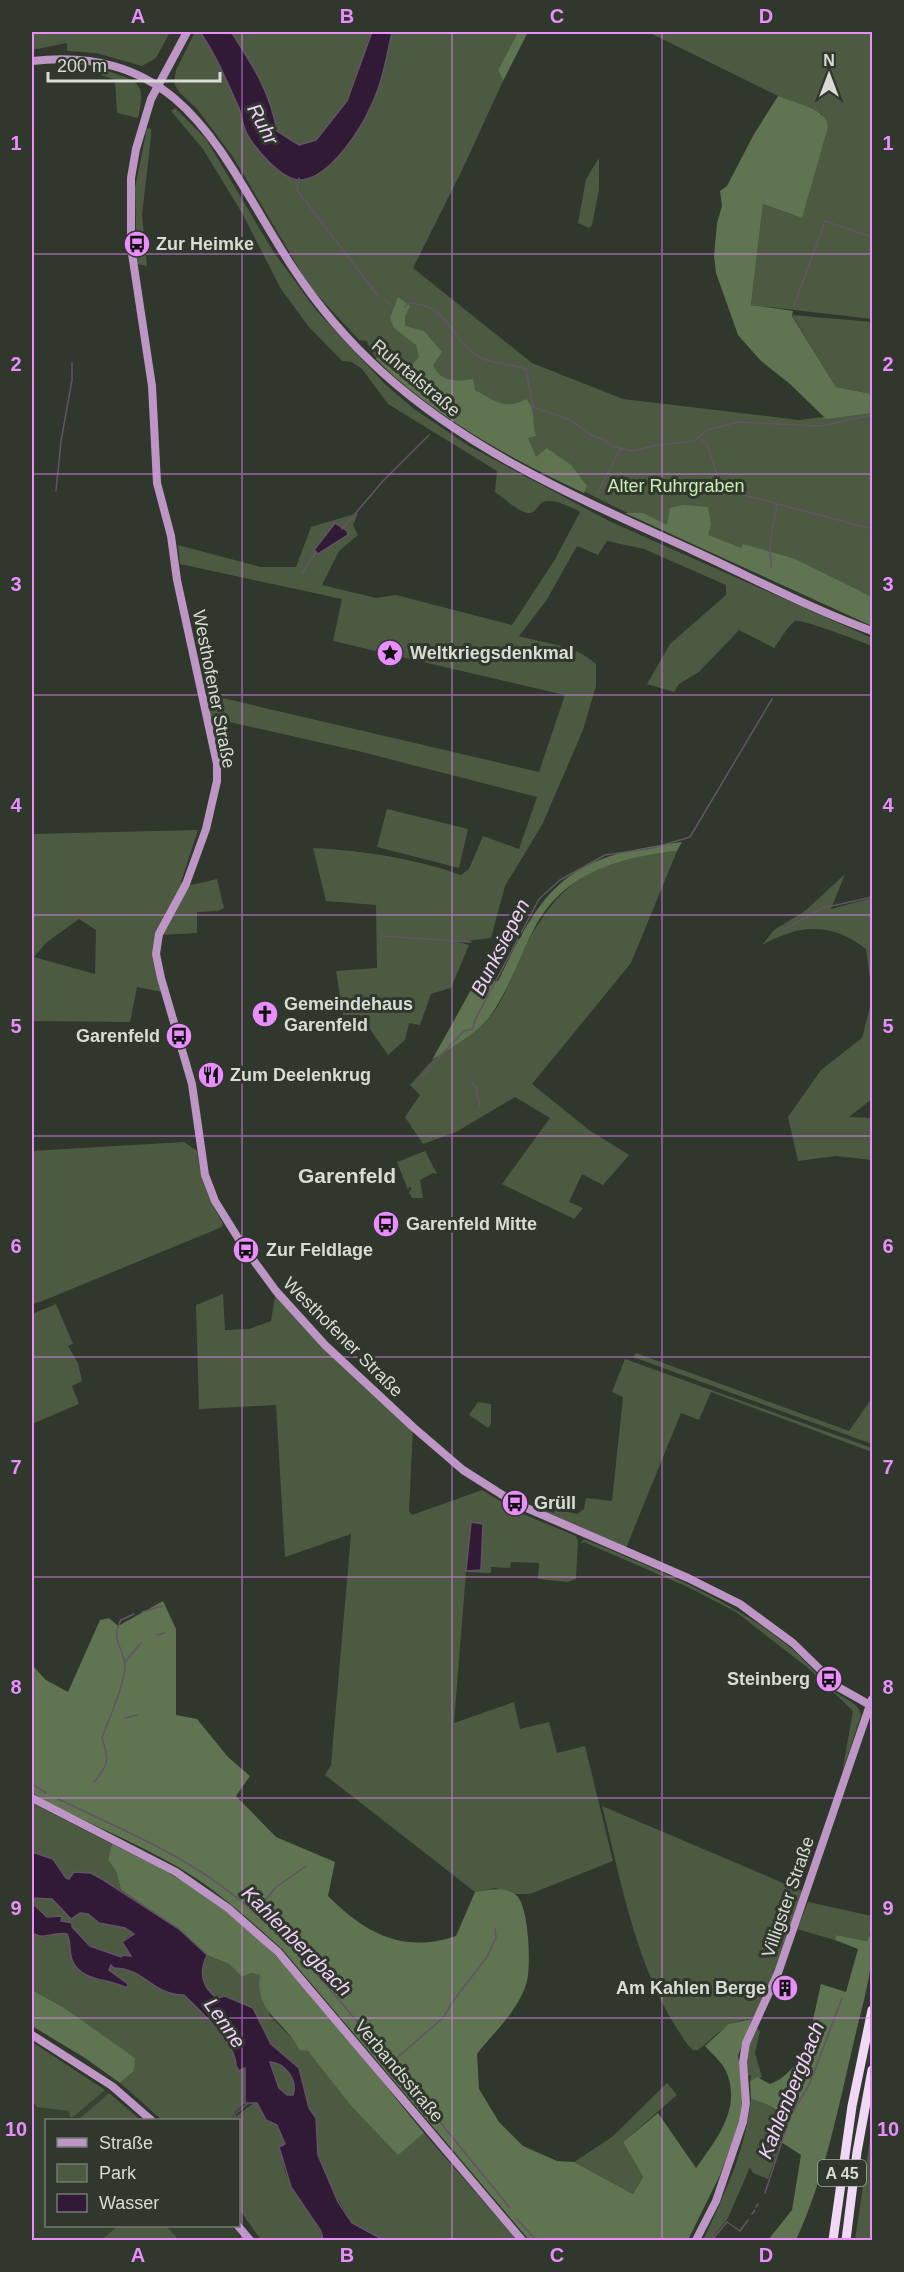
<svg xmlns="http://www.w3.org/2000/svg" width="904" height="2272" font-family="Arial,sans-serif">
<style>
.built{fill:#374230}
.green{fill:#4c5a42;fill-rule:evenodd}
.forest{fill:#5f7451}
.water{fill:#311a35;stroke:#635465;stroke-width:1.5;fill-rule:evenodd}
.lines{fill:none;stroke-linecap:round;stroke-linejoin:round}
.stream{stroke:#635465;stroke-width:1.5}
.secondary{stroke:#bd96c5;stroke-width:8}
.highway{stroke:#f1d8f6;stroke-width:9}
.grid{fill:none;stroke:#ea8dfd;stroke-width:1.5;stroke-opacity:0.55}
.labels{text-anchor:middle;stroke-width:6;stroke-linejoin:round;paint-order:stroke}
.shield{fill:#30372c;stroke:#a6aaa2;stroke-width:1.5}
.shield-label{font-size:16px;font-weight:bold;fill:#d8dcd5}
.poi-label{font-size:18px;font-weight:bold;fill:#d8dcd5;stroke:#30372c;text-anchor:start}
.street-label{font-size:18px;fill:#d8dcd5;stroke:#30372c}
.park-label{font-size:18px;fill:#cbefb2;stroke:#30372c}
.water-label{font-size:20px;font-style:italic;fill:#f4d0fc;stroke:#30372c}
.quarter-label{font-size:21px;font-weight:bold;fill:#d8dcd5;stroke:#30372c}
.neatline{fill:none;stroke:#ea8dfd;stroke-width:2}
.grid-label{font-size:20px;text-anchor:middle;font-weight:bold;fill:#ea8dfd}
</style>
<rect width="100%" height="100%" fill="#30372c"/>
<path class="built" d="M32,2042l77,51 32,27h-95v106h186l11,14h-211z"/>
<path class="green" d="M32,32h138l-14,26 -14,8 -46,-13 -29,-2v-8l-35,7z
M195,32h177l-15,40 22,9 13,-49h126l-20,38 5,11 -40,87 -50,100 119,95 91,36 176,21 32,-4 41,-14v223c-86,-40 -485,-207 -505,-284l-8,-1 -49,-53 -77,-130 -36,-48 -18,-17 -5,-9 2,-13z
M648,32h224v287l-121,-14 12,-101 39,14 20,-104 -44,-18z
M108,71c32,11 38,12 30,47l-21,-5 -2,-33 -14,-5z
M175,108l31,31 67,112 43,59 69,74 29,25 55,37 140,75 263,117v8c-10,-4 -72,-28 -77,-25 -8,6 -15,19 -21,27l-35,-18 -40,42 -20,12 -5,8 -27,-8 23,-40 56,-49v-10l-82,-36 -37,-8 -9,14 -21,-9 -31,55 -27,35c26,8 56,8 77,28v22l-13,44 -41,95 -37,61 -14,52 -33,4 11,3 -18,43 -20,6 -11,31 -11,-2 -4,17 -17,15 -28,-40h-17l-7,-44 41,-3 -1,-63 -50,-4 -13,-53c53,3 99,10 148,27l8,-6 14,-33 36,13 18,-52 -179,-46 -151,-34 -6,-24 338,79 26,-77 -232,-54 9,-42 -162,-35 -2,-19 83,22h35l15,-40 47,-14 -5,12 5,10 -19,16 -17,34 54,13 20,-3 116,30 42,-64 26,-49c-8,-5 -28,-14 -37,-10 -5,3 -8,12 -15,11 -10,-1 -24,-15 -33,-21l2,-21 -109,-67 -26,-35 -10,-7 -10,-1 -33,-34 -28,-38 -39,-76 -39,-64 -32,-38z
M147,128l4,1v7l-9,79 5,51 -10,-2 -2,-76z
M599,158v32l-7,35 -3,3 -11,-5 8,-44z
M792,315l80,7v72l-36,-7z
M387,809l81,20 -9,39 -82,-21z
M198,830l-17,52 10,3 26,-6 7,29 -6,3 -21,1v21l-38,2 3,57 -25,-5 -7,35 -98,-1v-187zM79,919l17,11 -1,44 -61,-17 13,-15z
M677,851l-46,112 -99,121 57,46 40,25 -26,30 -21,-11 -13,28 14,6 -9,11 -72,-35 48,-66 -35,-21 -59,35 -33,12 -18,-27 15,-22 -10,-10c8,-8 14,-17 22,-24 18,-17 45,-27 61,-48 13,-17 20,-42 30,-61 36,-74 74,-93 154,-101z
M845,874l-14,35 41,-11v95l-6,-44c-35,-27 -66,-25 -104,-4l12,-15 31,-19z
M872,999v100l-23,18 23,1v42l-36,-4 -38,5 -10,-44 33,-47 41,-32z
M184,1142l13,9c3,28 12,48 26,73l-1,3 -182,75 -8,2v-153z
M425,1151l12,23 -4,-1 -13,7 3,18h-11l-3,-6 3,-4 -3,-1 -1,3 -11,-28z
M276,1291l137,136 -4,84 3,4 70,-25 36,22 58,24 2,6 -2,37 -8,3 -30,-3 1,-16 -28,-1 -1,6 -19,-1v6l-25,-1 -12,151 60,-21 6,27 29,-7 8,31 28,-7 28,115 -83,33h-15l-20,-6 -20,4 -150,-117 6,-10 20,-231 -66,23 -9,-152 -77,4 -3,-104 27,-11 2,36 24,-1 22,-8z
M56,1304l17,40 -5,2 10,17 4,18 -10,5 7,18 -47,20v-110z
M636,1353l213,78 23,-33v46l-239,-87z
M625,1359l247,89v4l-161,-60 -12,28 -18,-7 -55,135 -89,-40 17,5 1,-4 22,5 7,-5 2,-11 26,3 11,-104 -11,-5z
M478,1402l13,2v20l-3,4 -19,-13z
M584,1539c71,30 141,57 202,105 17,13 30,30 45,45 9,8 28,13 30,26l-19,58 11,-62 -45,-43 -72,-56 -46,-24 -106,-46 -4,2z
M32,1803l80,41 -4,16 8,11 5,19 -30,-17 -17,-1 -5,7 -4,-1 -12,-19 -21,-7z
M602,1806l200,85c-13,42 -25,91 -50,128 -26,2 -36,17 -54,31h-5l-5,-5c-51,-70 -65,-157 -86,-239z
M32,1898l20,1 19,20 9,-6 8,1 11,8 26,6 9,6 -8,4 6,18 -11,1 -29,-10 -20,-20 -1,-4c-13,-5 -39,-6 -39,-25z
M808,1902l64,14v19l-2,-1 -3,7 -31,-6 -1,5 -38,-11z
M60,1932l7,2 33,47 28,3 -20,-14 2,-5 4,3c31,1 37,26 70,27 16,16 53,48 52,72l3,3 6,-3v36l-11,10 -1,7h-71l-42,-37 14,-12v-13l-71,-51 -31,-17v-57l14,4z
M207,1955l22,9 13,13 9,-4 10,2 9,41 24,24 5,10h9l44,57 46,47 26,-21 93,107h-133l-32,-17 -23,-39 -11,-29 -2,-37 -7,-10 -10,-40 -28,-24 -18,-36 -28,-11 -8,1c-15,-11 -18,-26 -10,-43z
M756,2028l4,3 -5,22 7,24 -12,4 1,-6 -4,1 -1,-24z
M32,2042l73,48 -32,27h-3l-1,-6 -32,-4 -5,-6z
M270,2062c15,1 28,18 23,33h-6l-8,-7z
M667,2083l10,12 -54,47 20,35 -10,17 -59,-32 38,-25z
M109,2093l28,24 4,3h-63z
M751,2099l18,6 14,12 -2,25 -13,37 -15,-6 -3,-6 -22,51 -17,22h-8c21,-44 43,-91 48,-141z
M254,2103h3l9,17 11,5 8,20c-12,37 31,65 38,95h-62l-22,-31 -1,-89h-3v-3z
M872,2125v115h-17z
M118,2226h48l13,14h-78z"/>
<path class="forest" d="M518,32h10l-25,49 -5,-11z
M778,96c16,7 49,12 50,31l-26,91 -39,-14 -12,101 42,6 -1,5 44,71 36,7v19l-46,6 -36,-35 -29,-23 -23,-26 -22,-62 -2,-17 3,-33 5,-17 -2,-15 7,-5 26,-50z
M398,297l12,9 -5,10v10l19,5 18,21 -9,13c6,17 25,17 40,14l2,11c19,10 30,21 51,9 11,13 5,22 10,37l-8,2 8,19 11,-9 24,17 16,21 -3,7c-75,-35 -148,-75 -208,-134l8,-7 20,13 9,-1 6,-7 -3,-12 -22,-17 -4,-10z
M683,505l25,2 3,17 -3,11 33,13 2,-4 52,15 77,38v29l-247,-113h18l24,12 3,-17z
M682,842l-5,9c-58,6 -114,22 -143,78 -14,27 -24,57 -41,83 -13,20 -41,35 -61,48l45,-81 21,2c48,-100 71,-125 184,-139z
M163,1601l13,28v86l21,4 31,38 22,19 -14,20 40,41 59,25 -7,34c37,37 75,58 128,40l19,-44c13,-2 30,-6 41,3 13,10 15,70 11,86 -7,28 -33,51 -50,73l2,35 20,33 24,24 34,15 17,1 59,32 10,-17 -20,-35 35,-29 38,55c21,-29 46,-60 30,-97 -4,-9 -15,-18 -21,-25l24,-22 23,-5 -14,37 5,34 -3,31 -20,54 -32,65h-159l-247,-291c-32,-29 -65,-59 -104,-82 -47,-27 -99,-47 -146,-74v-128l14,15 22,12 32,-72 9,-2 9,8z
M112,1844c30,15 60,29 88,48 90,61 155,158 224,241l-26,22 -46,-48 -44,-56 -9,-1c-13,-29 -45,-37 -39,-75l-9,-2 -9,4 -13,-13 -22,-9 -28,-26 -58,-39 -5,-19 -8,-11z
M836,1935l31,6 2,-5 3,2c1,36 -10,68 -18,103 -16,68 -29,136 -58,199h-28l24,-30 9,-55 -20,-13c5,-30 -3,-35 -30,-43l-1,-18 7,-4 13,7c39,-15 42,-65 51,-100l25,8 12,-43 -23,-9z
M32,1990l31,17 72,51 -1,13 -14,12 -35,-25 -53,-32z"/>
<path class="water" d="M200,32l32,1c21,33 38,58 45,98l22,14 17,-5 31,-39 25,-69h20c-5,24 -10,52 -21,74 -10,23 -41,72 -70,74 -19,1 -45,-30 -54,-46 -4,-7 -5,-17 -8,-26 -12,-26 -23,-53 -39,-76z
M335,523l12,8 1,4 -30,19 -4,-4z
M471,1522l12,2 -2,46 -15,1z
M32,1852l21,7 13,19 3,1 5,-7 17,1 11,6 77,50 28,26c-8,17 -5,32 10,43l8,-2 28,12 18,36 28,24 10,40 7,10 2,37 20,47 14,21 32,17h-61l-2,-9 -30,-44 -12,-40 6,-3 -8,-19 -11,-5 -9,-17h-12v-35l-6,3 -3,-5c1,-22 -36,-55 -52,-71 -35,-1 -37,-26 -70,-27l-3,-3 -2,5 19,14 -1,4c-18,-10 -43,-5 -54,-26 -5,-9 -1,-19 -6,-28 -13,-3 -22,7 -35,-1v-30l15,14 15,-1 -1,5 11,2v4l18,19 31,11 2,-2 8,1 -9,-14 12,-8 -9,-6 -26,-5 -11,-9 -8,-1 -9,6 -19,-20 -20,-1zM270,2062c15,1 28,18 23,33h-6l-8,-7z"/>
<g class="lines">
<path class="stream" d="M299,178l-2,11 3,5 78,102
M383,299l9,6
M794,306l31,-85 47,16
M404,307l6,-4c42,3 39,38 71,55 13,6 31,6 45,11l7,38 37,13 21,15 14,5 6,6 22,5 20,-5 41,-5 13,-11 31,-8 83,4 51,-11
M700,439l7,5 14,42 4,4 147,39
M56,491l5,-50 11,-61v-17
M597,494l24,-46
M342,529l41,-48 46,-46
M771,568l-1,-24 7,-40
M302,574l14,-22
M785,929l38,-21 49,-11
M381,936l90,6
M420,1078l44,-47 9,-2 2,-9 64,-121 21,-19 45,-25 48,-7 37,-11 82,-138
M472,1083l4,4 4,20
M142,1612l20,-6
M157,1635l7,-2
M125,1662l16,-19
M125,1718l12,-3
M94,1782c16,-19 15,-23 8,-44 6,-17 24,-57 23,-73 -2,-18 -15,-26 -4,-45l13,-6
M32,1784l14,9
M58,1799c56,27 115,51 165,88 80,59 138,141 201,217
M256,1913l19,-25 31,-22
M391,2063l52,-45 10,-17 34,-44 9,-19 -1,-10
M419,2088v8
M431,2111l79,97
M234,2120l1,-6 12,-10
M765,2193l25,-76 20,-34 32,-85
M756,2207l2,-3
M752,2214l3,-4
M517,2219l19,21
M712,2240l15,-18 13,9 8,-11"/>
<path class="secondary" d="M187,32l-36,67 -15,50 -5,29v69l21,139 5,97 14,53 6,44 40,184v17l-11,48 -20,55 -27,50 -3,20 5,24 31,106 13,91 10,26 28,45 33,45 49,54 88,82 50,43 52,33 173,75 52,26 53,39 45,44 32,18
M32,61c156,-17 190,99 261,207 25,38 56,74 89,104 90,82 203,129 312,179 59,27 117,58 178,80
M32,1798l144,74 52,36 50,44 244,288
M32,2035l80,51 39,34
M238,2226l12,14
M696,2240l20,-39 27,-79 3,-19 -3,-41 3,-19 32,-70 94,-274"/>
<path class="highway" d="M833,2240l19,-134 20,-96
M846,2240l11,-88 15,-82"/>
</g>
<path class="grid" d="M242,32v2208M452,32v2208M662,32v2208M32,254h840M32,474h840M32,695h840M32,915h840M32,1136h840M32,1357h840M32,1577h840M32,1798h840M32,2018h840"/>
<defs>
<symbol id="bus-disc" viewBox="-11 -11 22 22"><circle r="9.5" fill="#ea8dfd" stroke="#30372c"/><path d="M-5-6H5V4H4V6H2V4H-2V6H-4V4H-5ZM-3.5-4V0h7V-4ZM-3.5 1.2v1.5H-2V1.2ZM2 1.2v1.5H3.5V1.2Z" fill="#111"/></symbol>
<symbol id="sight-disc" viewBox="-11 -11 22 22"><circle r="9.5" fill="#ea8dfd" stroke="#30372c"/><path d="M0-6L1.8-2.2L6-1.7L2.9 1.2L3.7 5.4L0 3.3L-3.7 5.4L-2.9 1.2L-6-1.7L-1.8-2.2Z" fill="#111"/></symbol>
<symbol id="church-disc" viewBox="-11 -11 22 22"><circle r="9.5" fill="#ea8dfd" stroke="#30372c"/><path d="M-1.2-6h2.4v3.5h3.3v2.4h-3.3V6h-2.4V-.1h-3.3v-2.4h3.3Z" fill="#111"/></symbol>
<symbol id="restaurant-disc" viewBox="-11 -11 22 22"><circle r="9.5" fill="#ea8dfd" stroke="#30372c"/><path d="M-5-6h1v4h1v-4h1v4h1v-4h1v5L-1.5 .5V6h-2V.5L-5-1ZM5-6V6H3V1.5H1.5Q1.5-4 5-6Z" fill="#111"/></symbol>
<symbol id="building-disc" viewBox="-11 -11 22 22"><circle r="9.5" fill="#ea8dfd" stroke="#30372c"/><path d="M-4-6H4V6H1V3H-1V6H-4ZM-2.5-4.3h1.7v1.8h-1.7ZM.8-4.3h1.7v1.8H.8ZM-2.5-1h1.7V.8h-1.7ZM.8-1h1.7V.8H.8Z" fill="#111"/></symbol>
</defs>
<g fill-rule="evenodd">
<use href="#bus-disc" x="122" y="229" width="30" height="30"/>
<use href="#sight-disc" x="375" y="638" width="30" height="30"/>
<use href="#church-disc" x="250" y="999" width="30" height="30"/>
<use href="#bus-disc" x="164" y="1021" width="30" height="30"/>
<use href="#restaurant-disc" x="196" y="1060" width="30" height="30"/>
<use href="#bus-disc" x="371" y="1209" width="30" height="30"/>
<use href="#bus-disc" x="231" y="1235" width="30" height="30"/>
<use href="#bus-disc" x="500" y="1488" width="30" height="30"/>
<use href="#bus-disc" x="814" y="1664" width="30" height="30"/>
<use href="#building-disc" x="770" y="1973" width="30" height="30"/>
</g>
<g class="labels">
<rect class="shield" x="818" y="2160" width="48" height="26" rx="4.5"/>
<g class="shield-label">
<text x="842" y="2179">A 45</text>
</g>
<g class="poi-label">
<text x="156" y="250">Zur Heimke</text>
<text x="410" y="659">Weltkriegsdenkmal</text>
<text x="284" y="1010">Gemeindehaus<tspan x="284" dy="21">Garenfeld</tspan></text>
<text x="160" y="1042" text-anchor="end">Garenfeld</text>
<text x="230" y="1081">Zum Deelenkrug</text>
<text x="406" y="1230">Garenfeld Mitte</text>
<text x="266" y="1256">Zur Feldlage</text>
<text x="534" y="1509">Grüll</text>
<text x="810" y="1685" text-anchor="end">Steinberg</text>
<text x="766" y="1994" text-anchor="end">Am Kahlen Berge</text>
</g>
<g class="street-label">
<text transform="translate(416 378) rotate(40)" y="6">Ruhrtalstraße</text>
<text transform="translate(214 689) rotate(79)" y="6">Westhofener Straße</text>
<text transform="translate(343 1337) rotate(45)" y="6">Westhofener Straße</text>
<text transform="translate(788 1897) rotate(-71)" y="6">Villigster Straße</text>
<text transform="translate(399 2071) rotate(50)" y="6">Verbandsstraße</text>
</g>
<g class="park-label">
<text x="676" y="492">Alter Ruhrgraben</text>
</g>
<g class="water-label">
<text transform="translate(263 124) rotate(62)" y="7">Ruhr</text>
<text transform="translate(500 947) rotate(-63)" y="7">Bunksiepen</text>
<text transform="translate(297 1941) rotate(45)" y="7">Kahlenbergbach</text>
<text transform="translate(225 2023) rotate(55)" y="7">Lenne</text>
<text transform="translate(791 2090) rotate(-68)" y="7">Kahlenbergbach</text>
</g>
<g class="quarter-label">
<text x="347" y="1183">Garenfeld</text>
</g>
</g>
<rect width="904" height="2272" fill="none" stroke="#30372c" stroke-width="66"/>
<rect x="45" y="2119" width="195" height="108" fill="#30372c" stroke="#737970" stroke-width="1.5"/>
<rect x="57" y="2138" width="30" height="9" fill="#bd96c5" stroke="#737970" stroke-width="1.5"/>
<text x="99" y="2149" font-size="18" fill="#d8dcd5">Straße</text>
<rect x="57" y="2164" width="30" height="18" fill="#4c5a42" stroke="#737970" stroke-width="1.5"/>
<text x="99" y="2179" font-size="18" fill="#d8dcd5">Park</text>
<rect x="57" y="2194" width="30" height="18" fill="#311a35" stroke="#737970" stroke-width="1.5"/>
<text x="99" y="2209" font-size="18" fill="#d8dcd5">Wasser</text>
<g transform="translate(829 75)" stroke="#30372c" stroke-width="4.5" paint-order="stroke">
<path d="M0-4.5L10 22L0 15L-10 22Z" fill="#d8dcd5"/>
<text y="-9" font-size="16" font-weight="bold" text-anchor="middle" fill="#d8dcd5">N</text>
</g>
<path d="M48 72v9h172v-9" fill="none" stroke="#d8dcd5" stroke-width="3"/>
<text x="57" y="72" font-size="18" fill="#d8dcd5" stroke="#30372c" stroke-width="4.5" paint-order="stroke">200 m</text>
<rect x="33" y="33" width="838" height="2206" class="neatline"/>
<g class="grid-label">
<text x="138" y="23">A</text>
<text x="347" y="23">B</text>
<text x="557" y="23">C</text>
<text x="766" y="23">D</text>
<text x="16" y="150">1</text>
<text x="888" y="150">1</text>
<text x="16" y="371">2</text>
<text x="888" y="371">2</text>
<text x="16" y="591">3</text>
<text x="888" y="591">3</text>
<text x="16" y="812">4</text>
<text x="888" y="812">4</text>
<text x="16" y="1033">5</text>
<text x="888" y="1033">5</text>
<text x="16" y="1253">6</text>
<text x="888" y="1253">6</text>
<text x="16" y="1474">7</text>
<text x="888" y="1474">7</text>
<text x="16" y="1694">8</text>
<text x="888" y="1694">8</text>
<text x="16" y="1915">9</text>
<text x="888" y="1915">9</text>
<text x="16" y="2136">10</text>
<text x="888" y="2136">10</text>
<text x="138" y="2262">A</text>
<text x="347" y="2262">B</text>
<text x="557" y="2262">C</text>
<text x="766" y="2262">D</text>
</g>
</svg>
